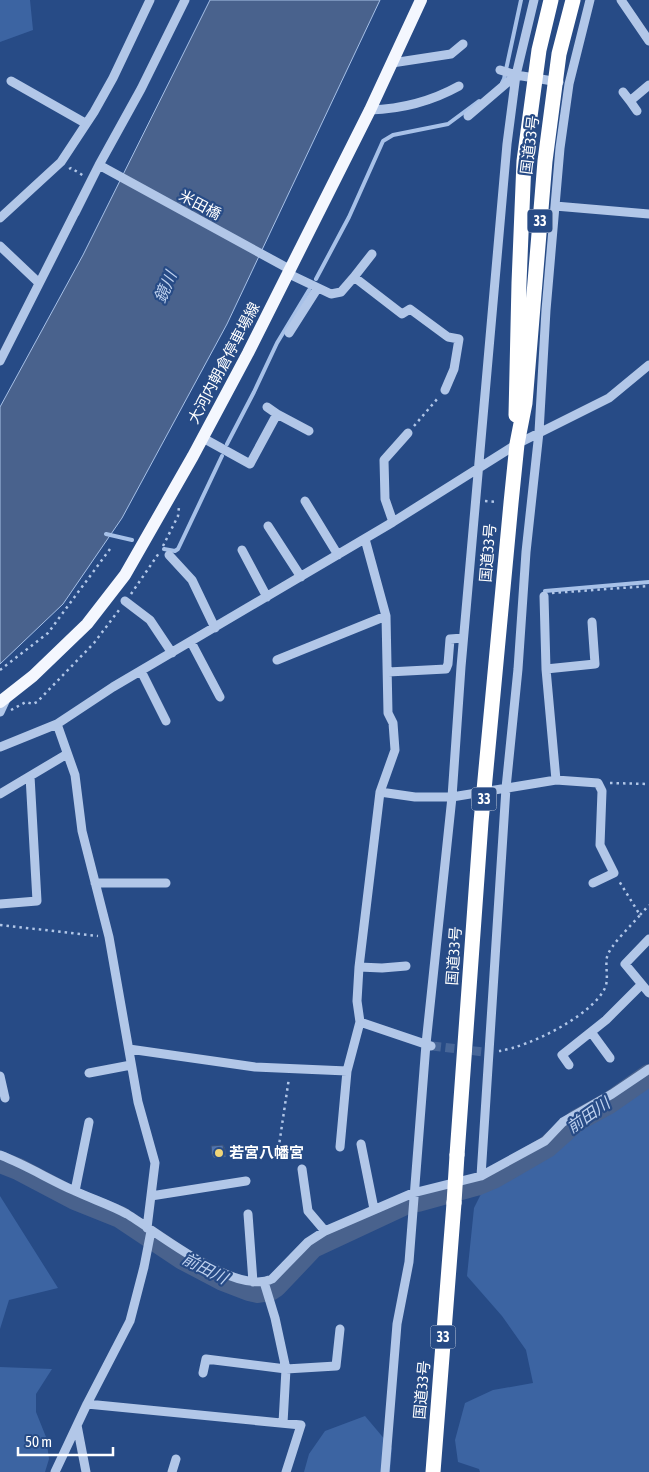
<svg xmlns="http://www.w3.org/2000/svg" width="649" height="1472" font-family="'Asap Condensed','Noto Sans JP',sans-serif">
<style>
.green{fill:#3c64a2}
.water{fill:#49628d;stroke:#a7c1e8}
.lines{fill:none;stroke-linecap:round;stroke-linejoin:round}
.stream{stroke:#a7c1e8;stroke-width:4}
.river{stroke:#49628d;stroke-width:22}
.minor-tunnel{stroke:#476698;stroke-width:9;stroke-dasharray:9 4.5;stroke-linecap:butt}
.path{stroke:#b2c7e8;stroke-width:2.5;stroke-dasharray:2.5 4;stroke-linecap:butt}
.minor{stroke:#b2c7e8;stroke-width:9}
.major{stroke:#f4f7fe;stroke-width:12}
.highway{stroke:#fff;stroke-width:15}
.highway-bridge{stroke:#fff;stroke-width:15}
.wall{fill:#456496}
.shaded-wall{fill:#38517a}
.building{fill:#5074ae;stroke:#38517a}
.poi-dot{fill:#f0d578;stroke:#274b86;stroke-width:2}
.labels{text-anchor:middle;stroke-width:4.5;stroke-linejoin:round;paint-order:stroke}
.shield{fill:#274b86;stroke:#bec9db;stroke-width:1}
.shield-label{font-size:14px;font-weight:bold;fill:#fff}
.street-label{font-size:15px;fill:#fff;stroke:#274b86}
.poi-label{font-size:15px;font-weight:bold;fill:#fff;stroke:#274b86;text-anchor:start}
.water-label{font-size:16px;font-style:italic;fill:#bed1ef;stroke:#274b86}
</style>
<rect width="100%" height="100%" fill="#274b86"/>
<path class="green" d="M0,0h30l3,30 -33,12z
M649,1081v391h-169l-1,-3 -21,-7 -3,-22 10,-37 28,-13 40,-7 -7,-33 -24,-34 -35,-40 7,-68 8,-16 23,-13 45,-31 24,-23 25,-9z
M0,1196l58,92 -49,12 -9,29z
M0,1367l52,2 -16,25v18l10,25 3,22 -4,13h-45z
M365,1416l27,32 -2,24h-86l5,-18 16,-23z"/>
<path class="water" d="M210,0h170l-153,324 -105,194 -59,86 -63,60v-257l83,-152z"/>
<g class="lines">
<path class="stream" d="M502,83l2,-4 17,-79
M316,279l33,-62 34,-76 10,-6 55,-11 31,-23
M227,444l27,-52 23,-49 32,-53
M106,534l26,6
M164,549l11,2 3,-2 44,-93
M545,591l104,-9"/>
<path class="river" d="M0,1162l18,7 57,30 45,18 63,42 40,21 26,10 9,2 12,-2 6,-4 37,-39 90,-42
M418,1201l58,-16 19,-8 52,-30 29,-26 33,-18 40,-28"/>
<path class="minor-tunnel" d="M432,1046l52,6"/>
<path class="path" d="M69,169l2,-1 13,8
M414,426l24,-28
M485,501l12,1
M163,546l15,-30 1,-9
M552,593l97,-7
M131,594l28,-41
M0,670l48,-37 62,-84
M11,710l15,-8 7,2 4,-2 57,-59 25,-33
M610,783l39,1
M640,915l9,-10
M0,925l98,11
M499,1051c29,-4 93,-35 106,-63 4,-9 0,-21 2,-31 3,-12 25,-32 33,-42l-21,-34
M236,1155l42,-3 11,-74"/>
<path class="minor" d="M185,0l-44,89 -42,76 192,105
M621,0l28,41
M392,63l59,-9 12,-10
M500,70l16,5 43,7
M11,81l74,42
M623,92l7,9
M370,110c31,-1 62,-9 89,-24
M637,111l-7,-10 19,-16
M468,116l48,-41
M555,206l94,8
M0,218l61,-56 33,-50 19,-34 37,-78
M0,246l39,37
M289,274l42,20 10,-2 13,-15 48,37 8,-5 38,28 11,2 -5,30 -9,21
M354,277l18,-23
M289,333l28,-44
M0,361l99,-196 -24,48
M267,407l10,7 32,17
M203,438l47,26 27,-50
M305,501l33,54
M393,522l-8,-23 -1,-39 24,-27
M268,526l33,51
M242,550l25,47
M169,555l23,25 23,48
M125,601l25,19 22,33
M191,642l29,55
M277,660l109,-44
M546,669l49,-5 -3,-42
M141,671l25,50
M388,672l58,-3 2,-5 2,-25 13,-1
M0,712l7,-15
M57,724l18,51 7,56 27,106 29,165 17,61 -8,65
M0,747l57,-23 56,-37 280,-165 124,-78 92,-46 40,-33
M556,780l42,3 4,8 -2,54 14,28 -21,10
M380,792l35,5h37l104,-17 -10,-111 -2,-73
M0,794l67,-40
M95,883h71
M0,904l37,-3 -7,-125
M649,939l-24,25 24,29
M359,967l23,1 24,-2
M360,1022l71,24
M591,1032l19,26
M129,1049l126,18 92,4 13,-49 -3,-21 2,-34 21,-175 15,-42 -2,-27 -5,-10 -2,-97 -21,-77
M569,1065l-7,-10 44,-35 35,-35
M89,1073l42,-8
M0,1076l5,22
M361,1144l13,65
M340,1147l7,-76
M0,1155c26,10 50,25 75,36 17,8 36,14 52,23 32,19 108,82 145,65l36,-37 17,-11 88,-38 68,-17 64,-35 18,-19 49,-28 37,-25
M302,1169l6,42 17,20
M481,1176l25,-388 12,-119 8,-117 13,-120 7,-122 14,-162 9,-64 21,-84
M75,1191l14,-69
M151,1196l95,-15
M248,1214l5,68
M264,1282l11,36 11,51 -3,54
M203,1373l3,-14 80,10 50,-3 4,-37
M87,1404l214,21 -15,47
M77,1425l9,47
M55,1472l32,-68 43,-83 14,-54 7,-36
M172,1472l4,-13
M385,1472l12,-148 12,-62 17,-218 26,-247 9,-130 46,-523 9,-69 18,-75"/>
<path class="major" d="M0,702l33,-26 54,-52 38,-49 68,-119 55,-103 122,-243 51,-110"/>
<path class="highway" d="M516,415l3,-132 5,-122 15,-111 12,-50
M457,1155l24,-333 30,-319 6,-59 8,-41 20,-242 14,-107 14,-54
M433,1472l21,-269"/>
<path class="highway-bridge" d="M454,1203l3,-48"/>
</g>
<path class="wall" d="M223,1145l2,3 1,9 -12,1 -2,-3z"/>
<path class="shaded-wall" d="M223,1145l2,3 1,9 -2,-3z"/>
<path class="building" d="M223,1145l1,9 -12,1 -1,-9z"/>
<circle class="poi-dot" cx="219" cy="1153" r="5"/>
<g class="labels">
<g class="shield">
<rect x="527.5" y="209.5" width="25" height="23" rx="4"/>
<rect x="471.5" y="787.5" width="25" height="23" rx="4"/>
<rect x="430.5" y="1325.5" width="25" height="23" rx="4"/>
</g>
<g class="shield-label">
<text x="540" y="226">33</text>
<text x="484" y="804">33</text>
<text x="443" y="1342">33</text>
</g>
<g class="street-label">
<text transform="translate(530 145) rotate(-83)" y="5">国道33号</text>
<text transform="translate(200 205) rotate(28)" y="5">米田橋</text>
<text transform="translate(224 363) rotate(-62)" y="5">大河内朝倉停車場線</text>
<text transform="translate(488 553) rotate(-85)" y="5">国道33号</text>
<text transform="translate(454 956) rotate(-86)" y="5">国道33号</text>
<text transform="translate(422 1390) rotate(-85)" y="5">国道33号</text>
</g>
<g class="poi-label">
<text x="229" y="1158">若宮八幡宮</text>
</g>
<g class="water-label">
<text transform="translate(165 287) rotate(-67)" y="6">鏡川</text>
<text transform="translate(588 1115) rotate(-35)" y="6">前田川</text>
<text transform="translate(205 1268) rotate(27)" y="6">前田川</text>
</g>
</g>
<path d="M18 1447v8h95v-8" fill="none" stroke="#ffffff" stroke-width="2.5"/>
<text x="25" y="1447" font-size="15" fill="#ffffff" stroke="#274b86" stroke-width="4" paint-order="stroke">50 m</text>
</svg>
